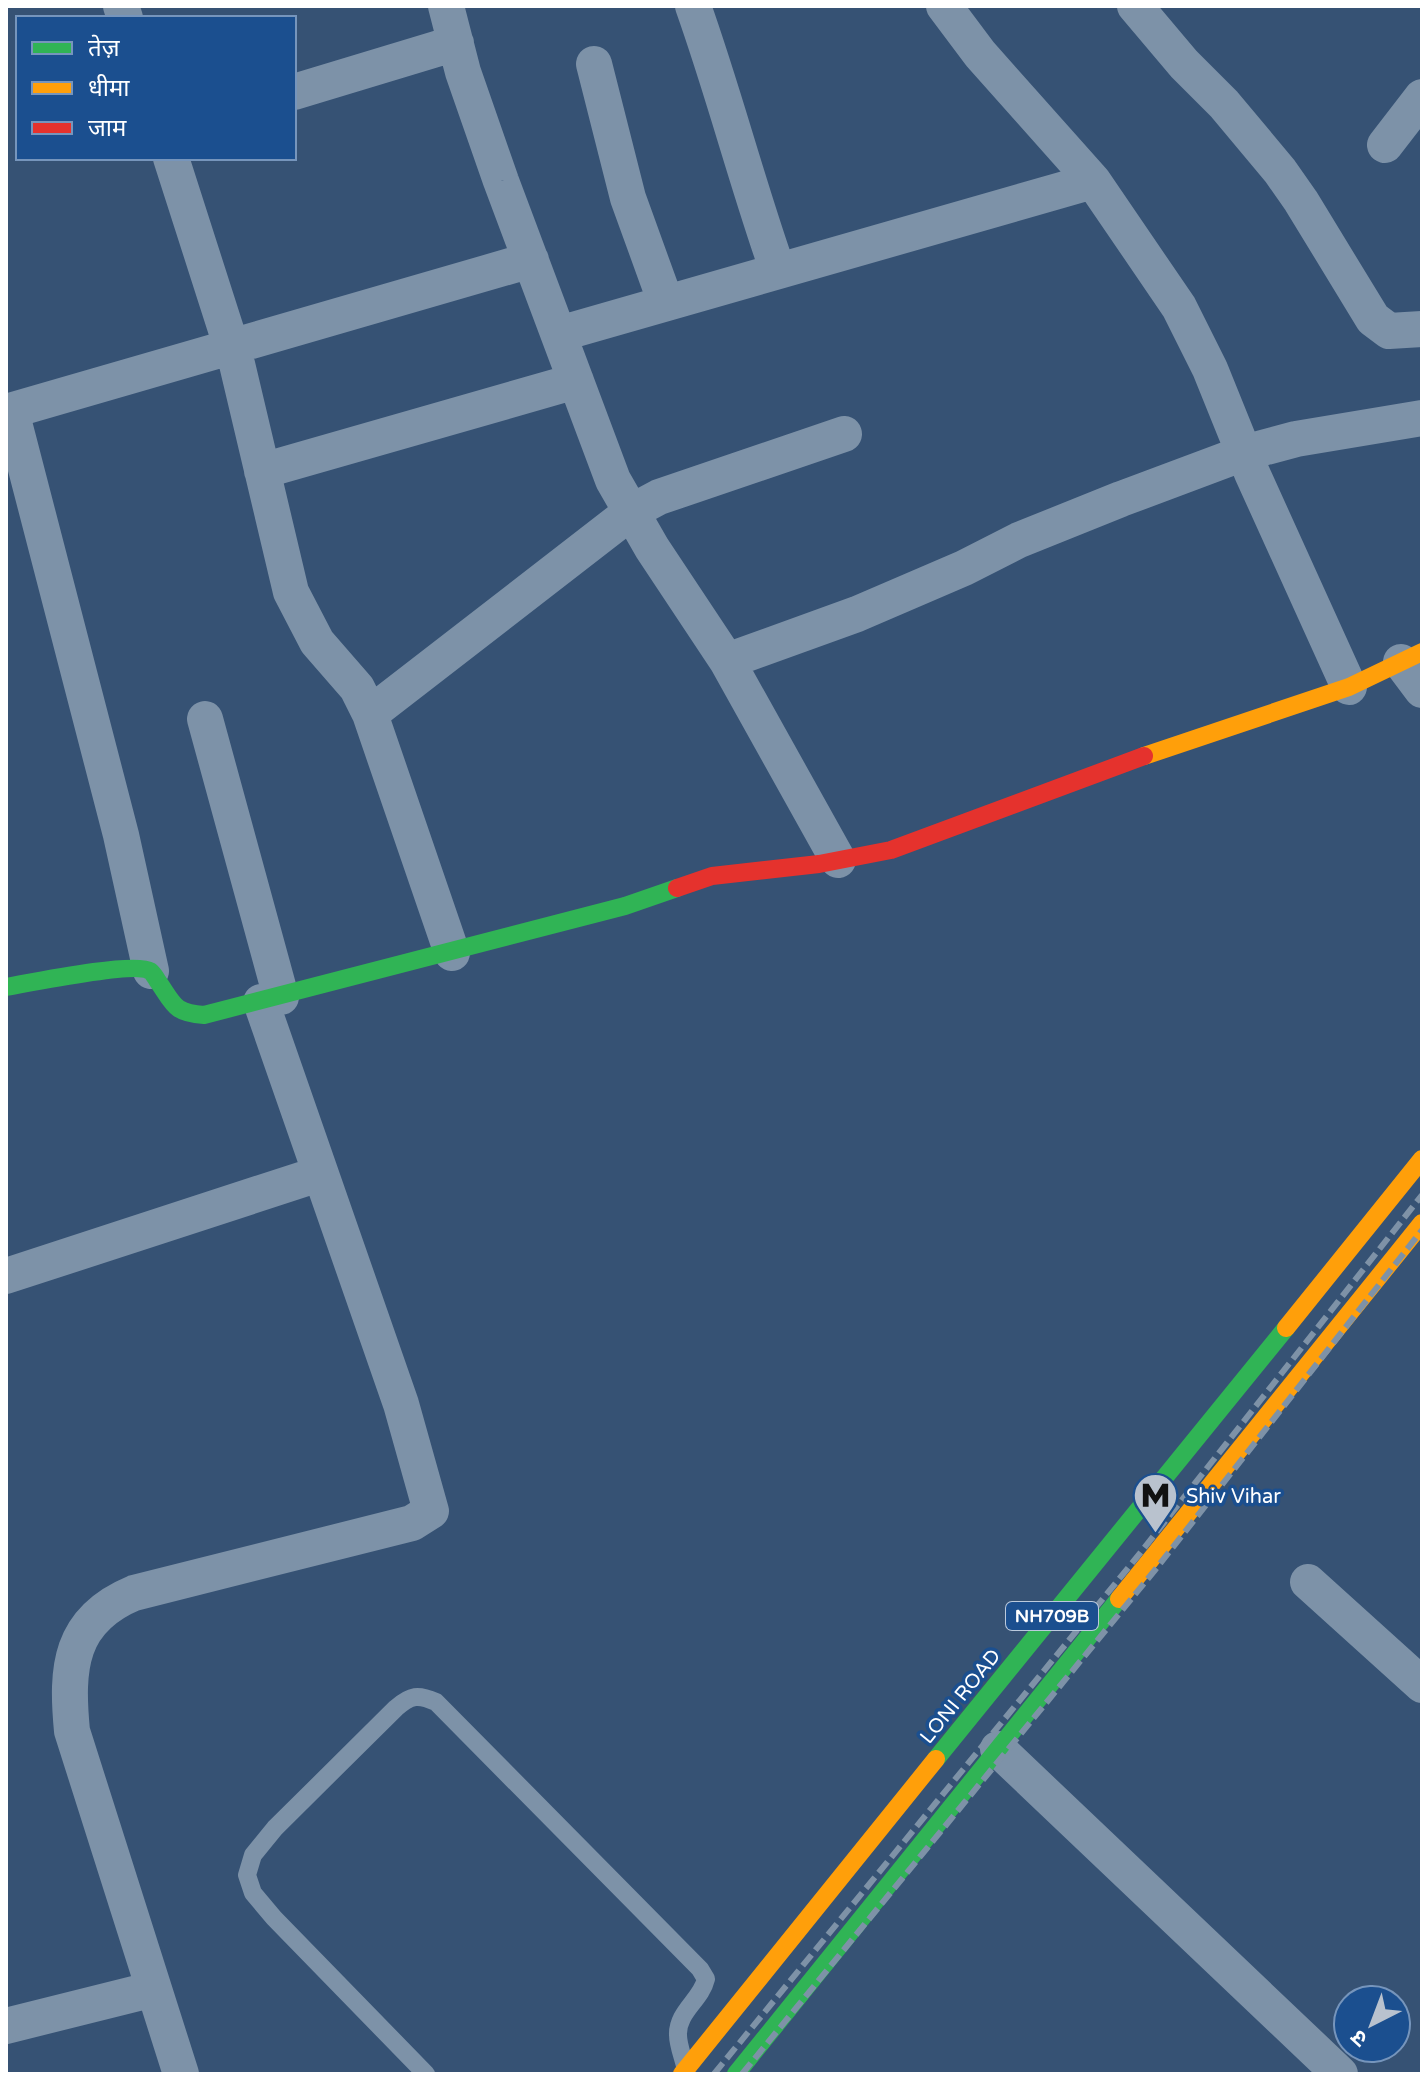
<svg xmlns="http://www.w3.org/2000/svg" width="1428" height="2080" font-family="'Varela Round','Noto Sans Devanagari',sans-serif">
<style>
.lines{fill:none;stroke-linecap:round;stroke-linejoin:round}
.lane{stroke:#7d92a8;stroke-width:18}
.street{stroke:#7d92a8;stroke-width:36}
.fast{stroke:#30b455;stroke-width:18}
.slow{stroke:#ff9f0a;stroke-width:18}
.jam{stroke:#e5322d;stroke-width:18}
.rail{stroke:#7e92a7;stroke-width:6;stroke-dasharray:14 6;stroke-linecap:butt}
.labels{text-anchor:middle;stroke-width:7;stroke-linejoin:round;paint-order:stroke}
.shield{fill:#1b4f8f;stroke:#bbcadd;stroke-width:2}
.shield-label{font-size:18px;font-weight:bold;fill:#fff}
.poi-label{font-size:20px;fill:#fff;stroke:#1b4f8f;text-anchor:start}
.street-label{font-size:20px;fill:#fff;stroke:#1b4f8f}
</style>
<rect width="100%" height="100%" fill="#365274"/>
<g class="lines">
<path class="lane" d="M426,2074l-152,-156 -21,-25 -6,-18 6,-20 22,-27 121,-120c15,-13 22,-14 40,-6l264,267 6,10c-5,21 -29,33 -28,56 0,10 5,22 7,31"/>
<path class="street" d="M121,6l4,12
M446,6l17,66 38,109 112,299 39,68 75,113 111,199
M693,6c31,87 54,177 85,265
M944,6l36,48 113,127 86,126 31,62 42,104 97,214
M1135,6l49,58 40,40 56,67 21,30 72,118 16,12 33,-2
M594,64l34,134 38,105
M294,92l162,-49
M1385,145l37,-48
M171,158l66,206 54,228 26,50 40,46 13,26 261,-202 28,-15 185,-63
M559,334l534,-153
M11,411l110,424 30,136
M6,412l525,-152
M262,471l314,-90
M727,661l130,-47 107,-46 55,-28 102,-41 123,-46 52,-14 126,-21
M1401,662l21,28
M370,714l82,239
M205,719l76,278
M6,1276l313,-102
M1308,1582l114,103
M998,1749l342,325
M6,2026l148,-37
M181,2074l-109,-343c-6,-63 -3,-111 62,-138l278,-70 19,-12 -30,-107 -140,-402"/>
<path class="fast" d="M6,987c23,-4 129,-26 144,-16 2,1 6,7 7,9 17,24 16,33 47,35l421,-109 52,-18
M936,1759l350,-431
M736,2074l383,-475"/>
<path class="slow" d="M1144,756l205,-69 73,-35
M1286,1328l136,-169
M1119,1599l303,-376
M682,2074l254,-315"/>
<path class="jam" d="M677,888l35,-12 107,-12 72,-14 253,-94"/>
<path class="rail" d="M714,2074l423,-517 285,-362
M742,2074l413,-504 267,-340"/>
</g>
<defs>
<symbol id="metro-pin" viewBox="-11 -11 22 30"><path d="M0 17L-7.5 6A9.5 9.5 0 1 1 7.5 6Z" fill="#b9c2ce" stroke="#1b4f8f"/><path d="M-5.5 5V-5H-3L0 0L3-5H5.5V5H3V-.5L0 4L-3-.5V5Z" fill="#111"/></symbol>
</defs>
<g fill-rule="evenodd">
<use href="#metro-pin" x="1130" y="1470" width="51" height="69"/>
</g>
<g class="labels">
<rect class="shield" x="1006" y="1602" width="92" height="28" rx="6"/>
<g class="shield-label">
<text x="1052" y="1622">NH709B</text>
</g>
<g class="poi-label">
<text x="1186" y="1503">Shiv Vihar</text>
</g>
<g class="street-label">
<text transform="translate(960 1696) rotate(-51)" y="7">LONI ROAD</text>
</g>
</g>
<rect width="1428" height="2080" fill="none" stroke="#ffffff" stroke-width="16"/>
<rect x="16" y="16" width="280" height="144" fill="#1b4f8f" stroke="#7695bc" stroke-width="2"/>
<rect x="32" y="42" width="40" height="12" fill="#30b455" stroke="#7695bc" stroke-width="2"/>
<text x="88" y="56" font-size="24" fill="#ffffff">तेज़</text>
<rect x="32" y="82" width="40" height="12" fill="#ff9f0a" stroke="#7695bc" stroke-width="2"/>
<text x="88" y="96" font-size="24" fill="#ffffff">धीमा</text>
<rect x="32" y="122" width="40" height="12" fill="#e5322d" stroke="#7695bc" stroke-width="2"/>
<text x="88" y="136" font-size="24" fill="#ffffff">जाम</text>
<g transform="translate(1372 2024) rotate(222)"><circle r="38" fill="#1b4f8f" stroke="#7695bc" stroke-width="2"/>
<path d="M0-6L14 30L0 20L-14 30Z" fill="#b9c2ce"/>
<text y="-12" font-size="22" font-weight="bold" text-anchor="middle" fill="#ffffff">उ</text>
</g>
</svg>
